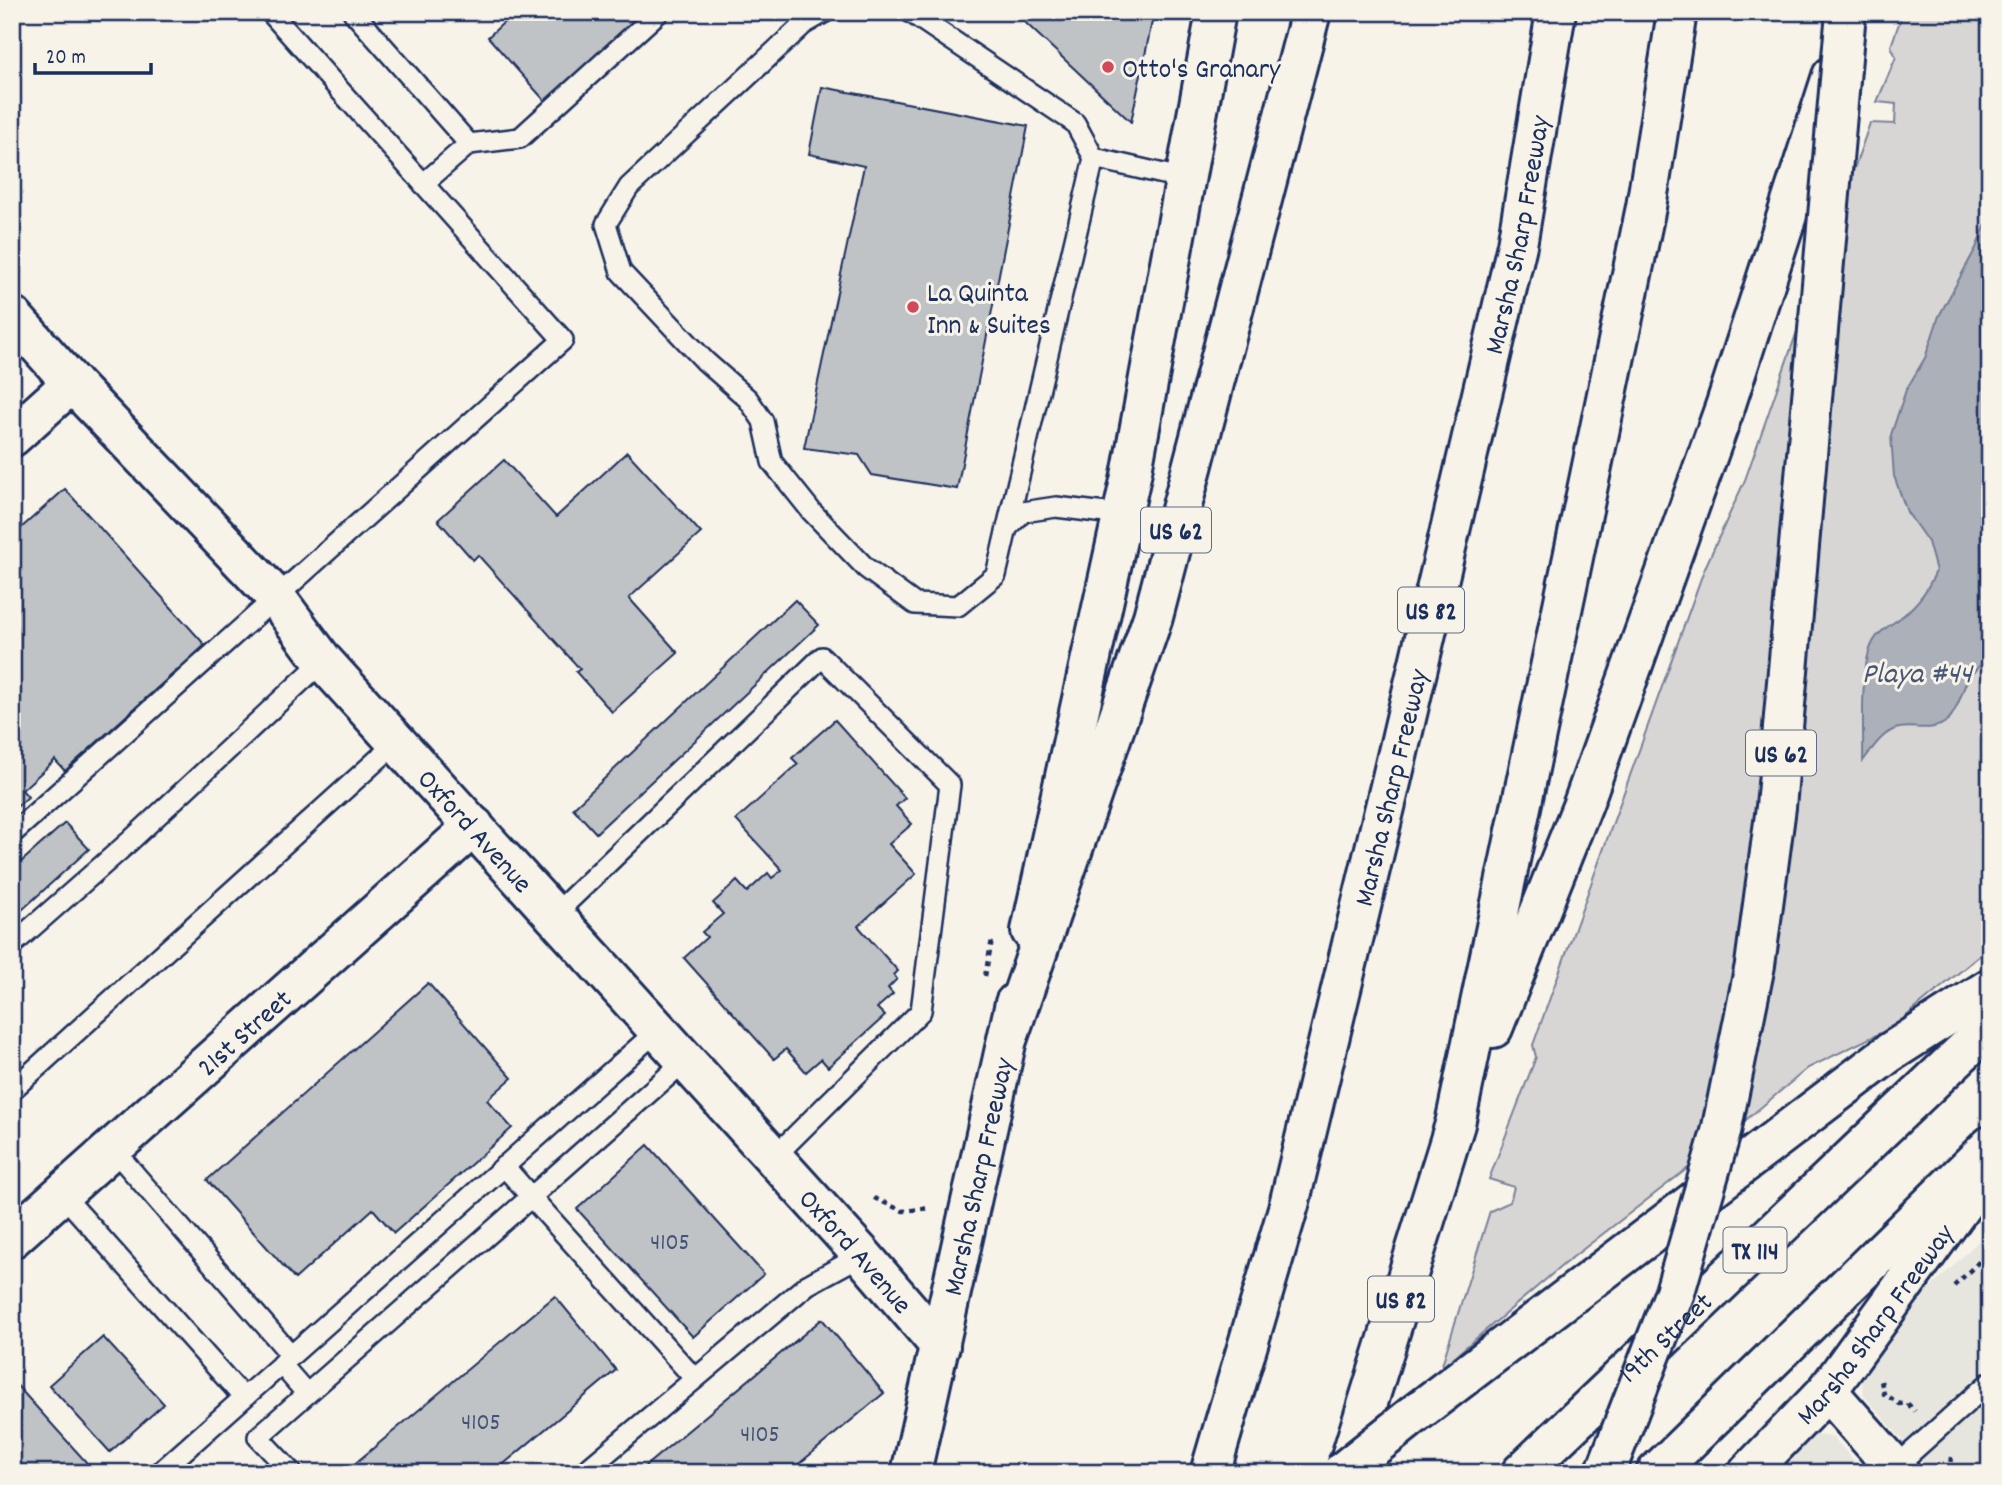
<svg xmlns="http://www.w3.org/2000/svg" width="2002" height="1485" font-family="Dekko,sans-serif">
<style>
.built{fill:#e6e5de}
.green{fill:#d7d6d4;stroke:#798299;stroke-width:2}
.water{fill:#acb0b9;stroke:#727c95;stroke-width:2}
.building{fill:#c0c3c5;stroke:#1b2f5e;stroke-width:2}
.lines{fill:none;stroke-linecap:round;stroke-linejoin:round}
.lane-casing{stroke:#1b2f5e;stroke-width:24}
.street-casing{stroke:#1b2f5e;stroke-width:44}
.secondary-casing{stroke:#1b2f5e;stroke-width:44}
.primary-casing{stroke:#1b2f5e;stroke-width:44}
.highway-casing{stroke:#1b2f5e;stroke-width:44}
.path{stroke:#1b2f5e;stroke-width:4.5;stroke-dasharray:5 5;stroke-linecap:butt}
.lane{stroke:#f7f3e8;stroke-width:19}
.street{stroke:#f7f3e8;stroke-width:38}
.secondary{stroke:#f7f3e8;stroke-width:38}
.primary{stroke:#f7f3e8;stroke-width:38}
.highway{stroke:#f7f3e8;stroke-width:38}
.highway-bridge-casing{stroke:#1b2f5e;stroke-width:44;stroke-linecap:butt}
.highway-bridge{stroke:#f7f3e8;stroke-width:38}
.poi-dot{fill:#d1495b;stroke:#f7f3e8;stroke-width:2.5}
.labels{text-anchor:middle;stroke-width:6;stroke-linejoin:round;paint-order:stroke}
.number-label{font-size:24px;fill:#445478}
.shield{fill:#f7f3e8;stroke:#5d6a87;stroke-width:2}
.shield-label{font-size:26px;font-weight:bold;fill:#1b2f5e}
.poi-label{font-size:28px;fill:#1b2f5e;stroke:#f7f3e8;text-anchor:start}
.street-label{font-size:28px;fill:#1b2f5e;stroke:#f7f3e8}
.water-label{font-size:30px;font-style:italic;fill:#465679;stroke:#f7f3e8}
</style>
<rect width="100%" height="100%" fill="#f7f3e8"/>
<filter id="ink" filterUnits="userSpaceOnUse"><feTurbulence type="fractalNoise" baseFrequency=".0143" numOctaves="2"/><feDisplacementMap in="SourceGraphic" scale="14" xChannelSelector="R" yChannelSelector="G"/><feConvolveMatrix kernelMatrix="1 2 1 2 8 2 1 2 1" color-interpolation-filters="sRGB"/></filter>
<g filter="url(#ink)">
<path class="built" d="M1990,1230v243h-58l-68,-77 -2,-14 4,-21 16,-26z
M1821,1435l12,2 32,36h-105l46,-35z"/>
<path class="green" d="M1903,12h87v935l-97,80 -85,41 -116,97 -128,99 -123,104 49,-157 20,-9 4,-15 -25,-8 47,-122 -3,-12 171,-475 41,-90 125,-357 25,1 1,-20 -19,-2 19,-45 -5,-11z"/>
<path class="water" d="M1990,215v442c-9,7 -17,14 -23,24 -6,12 -9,29 -19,39 -14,13 -33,5 -49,8 -16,3 -27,21 -36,33 1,-31 -4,-92 10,-119 7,-13 22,-19 32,-28 15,-13 23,-25 31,-43l-8,-29 -21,-30 -13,-36 -3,-41 15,-45 19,-32 14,-42 37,-68z"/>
<path class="building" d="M515,12h129l-98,90 -58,-65z
M1014,12h140l-23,110z
M822,87l206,39 -71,363 -85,-14 -13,-20 -55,-7 60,-282 -55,-12z
M627,452l74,81 -72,65 49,55 -66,59 -36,-40 4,-3 -102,-114 -5,5 -35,-40 66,-60 52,57z
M65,489l140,156 -140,126 -10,-11 -33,30 6,7 -16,14v-275z
M795,600l24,25 -223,208 -23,-25z
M835,720l70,78 -9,8 16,18 -23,20 27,30 -58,52 40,45 -4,4 3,4 -9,9 5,6 -16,14 8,8 -57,51 -7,-8 -15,13 -20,-23 -12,10 -90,-101 23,-21 -5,-5 21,-18 -10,-11 24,-22 10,11 21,-19 4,5 10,-8 -46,-50 62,-56 -6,-6z
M65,823l24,26 -77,70v-49z
M428,983l84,95 -25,22 25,28 -118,105 -21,-24 -78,70 -88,-99z
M648,1145l116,129 -71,63 -116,-128z
M555,1296l61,74 -123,103h-146l-1,-2z
M822,1319l62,74 -96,80h-151z
M103,1337l61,67 -54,48 -61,-67z
M12,1380l84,93h-84z"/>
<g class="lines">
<defs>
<path id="lane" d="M353,12l116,132 -46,40
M825,12l-21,12 -175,163 -23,37 15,48 84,89 43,38 15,22 9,41 40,50 54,56 49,36 43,2 38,-31 11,-47 16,-16 33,-5 66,8
M910,12l165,111 19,35 91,21
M469,144l51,-6 139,-126
M1007,528l87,-370
M12,834l551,-494 -293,-328
M554,915l268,-258 128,128 -29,226 -148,147
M12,945l117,-103 194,-181
M686,1060l-155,137 164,182
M12,1090l385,-348
M113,1149l178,206
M62,1194l181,203
M281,1364l26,30
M1895,1467l95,-85
M159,1473l499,-443
M292,1473l-34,-36 273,-240 -27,-31
M583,1473l224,-188 55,-30"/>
<g id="street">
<path id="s1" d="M12,316l60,67 203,213 48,65 539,594 78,91"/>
<path d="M12,437l60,-54"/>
<path id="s2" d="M12,1238l462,-412"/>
<path d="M1827,1391l73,82"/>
</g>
<g id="secondary">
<path d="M1031,931l100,-455 85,-464"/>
<path id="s3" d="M911,1473l104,-470"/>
<path id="s4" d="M1748,1473l79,-82 163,-225"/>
</g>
<g id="primary">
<path id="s5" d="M1521,1473l469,-447"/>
<path d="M1656,1473l334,-327"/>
</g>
<g id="highway">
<path d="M1493,1028l90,-224 142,-397 107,-331"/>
<path d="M1008,1037l145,-420 158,-605"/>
<path d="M1416,1413l473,-360 101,-65"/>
<path id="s6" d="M1210,1473l79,-268 103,-427 125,-533 39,-233"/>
<path d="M1346,1473l109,-349 191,-917 31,-195"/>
</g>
</defs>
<use href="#lane" class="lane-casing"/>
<use href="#street" class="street-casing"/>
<use href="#secondary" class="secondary-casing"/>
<use href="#primary" class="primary-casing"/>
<use href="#highway" class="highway-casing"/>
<path class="path" d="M985,976l7,-36
M874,1198l29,13 28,-3
M1954,1286l36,-35
M1881,1381l3,13 16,10 7,-1 8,8
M1951,1457l-1,8 3,8"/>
<use href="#lane" class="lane"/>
<use href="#street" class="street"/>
<use href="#secondary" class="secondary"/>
<use href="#primary" class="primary"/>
<use href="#highway" class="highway"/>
<defs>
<path id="highway-bridge" d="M1341,1473l75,-60
M1605,1473l70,-181 46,-160 34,-167 21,-158 70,-795"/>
</defs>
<use href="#highway-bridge" class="highway-bridge-casing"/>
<use href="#highway-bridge" class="highway-bridge"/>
</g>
</g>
<g class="poi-dot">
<circle cx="1108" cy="67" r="7"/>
<circle cx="913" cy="307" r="7"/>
</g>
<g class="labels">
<g class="number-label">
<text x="670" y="1249">4105</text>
<text x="481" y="1429">4105</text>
<text x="760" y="1441">4105</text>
</g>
<g class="shield">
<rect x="1141" y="507.5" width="70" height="45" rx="5"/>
<rect x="1398" y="587.5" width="66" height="45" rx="5"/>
<rect x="1746" y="730.5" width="70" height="45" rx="5"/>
<rect x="1723.5" y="1227.5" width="63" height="45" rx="5"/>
<rect x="1368" y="1276.5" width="66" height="45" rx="5"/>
</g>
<g class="shield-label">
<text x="1176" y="539">US 62</text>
<text x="1431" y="619">US 82</text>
<text x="1781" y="762">US 62</text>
<text x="1755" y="1259">TX 114</text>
<text x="1401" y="1308">US 82</text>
</g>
<g class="poi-label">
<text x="1122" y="77">Otto's Granary</text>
<text x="927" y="301">La Quinta<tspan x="927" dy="32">Inn &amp; Suites</tspan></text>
</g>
<g class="street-label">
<text dy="10" stroke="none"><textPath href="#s6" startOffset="1276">Marsha Sharp Freeway</textPath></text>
<text dy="10" stroke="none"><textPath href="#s6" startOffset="709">Marsha Sharp Freeway</textPath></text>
<text dy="10" stroke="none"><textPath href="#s1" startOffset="693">Oxford Avenue</textPath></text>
<text dy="10" stroke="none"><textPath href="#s2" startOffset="310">21st Street</textPath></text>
<text dy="10" stroke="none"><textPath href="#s3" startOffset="304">Marsha Sharp Freeway</textPath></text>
<text dy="10" stroke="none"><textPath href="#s1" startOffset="1260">Oxford Avenue</textPath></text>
<text dy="10" stroke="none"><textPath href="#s4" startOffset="196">Marsha Sharp Freeway</textPath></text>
<text dy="10" stroke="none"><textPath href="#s5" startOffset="198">19th Street</textPath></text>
</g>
<g class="water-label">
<text x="1917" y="682">Playa #44</text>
</g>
</g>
<rect width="2002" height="1485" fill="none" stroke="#f7f3e8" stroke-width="42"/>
<rect x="21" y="21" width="1960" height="1443" fill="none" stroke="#1b2f5e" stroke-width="2.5" filter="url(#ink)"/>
<path d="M35 63v10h116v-10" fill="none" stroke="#1b2f5e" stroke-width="3.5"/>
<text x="46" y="63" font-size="21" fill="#1b2f5e" stroke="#f7f3e8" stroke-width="5" paint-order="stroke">20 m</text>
</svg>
